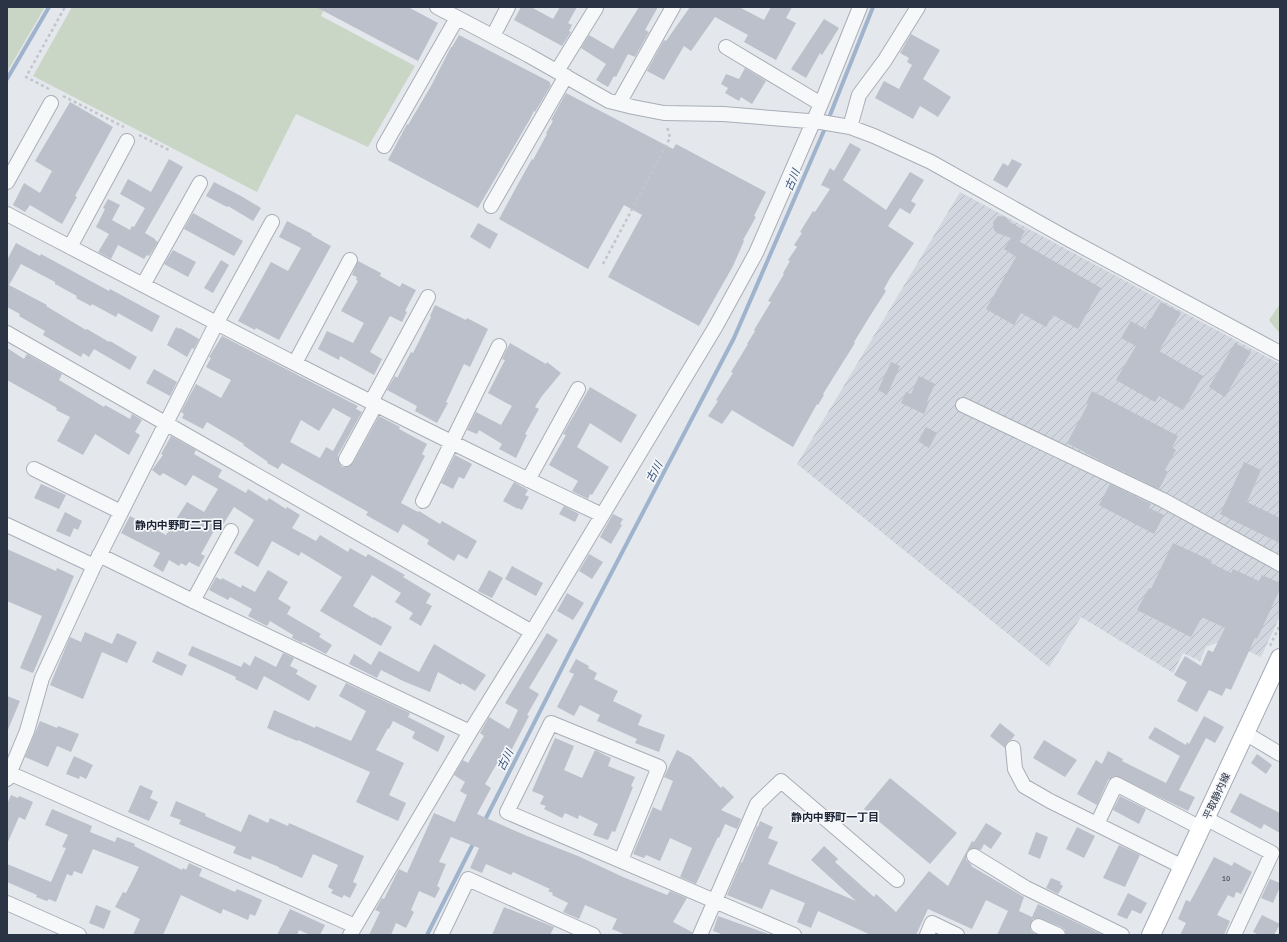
<svg xmlns="http://www.w3.org/2000/svg" width="1287" height="942" font-family="Signika,'Noto Sans JP',sans-serif">
<style>
.industrial{fill:url(#industrial-furrows)}
.green{fill:#c9d6c5}
.lines{fill:none;stroke-linecap:round;stroke-linejoin:round}
.stream{stroke:#9fb4cc;stroke-width:4}
.building{fill:#bbc0ca;fill-rule:evenodd}
.minor-casing{stroke:#a9aeb7;stroke-width:16}
.major-casing{stroke:#a3abb8;stroke-width:20}
.path{stroke:#c2c5cb;stroke-width:2.5;stroke-dasharray:3 3;stroke-linecap:butt}
.minor{stroke:#f7f8fa;stroke-width:14}
.major{stroke:#fff;stroke-width:18}
.labels{text-anchor:middle;stroke-width:3.5;stroke-linejoin:round;paint-order:stroke}
.number-label{font-size:8px;fill:#4f5766}
.street-label{font-size:10px;fill:#2b3445;stroke:#f4f6f9}
.water-label{font-size:11px;font-style:italic;fill:#34527a;stroke:#f4f6f9}
.neighbourhood-label{font-size:11px;font-weight:bold;fill:#1d2536;stroke:#f4f6f9}
</style>
<defs>
<pattern id="industrial-furrows" width="10" height="10" patternUnits="userSpaceOnUse"><rect width="10" height="10" fill="#d2d6de"/><path d="M-1 1l2-2M0 10L10 0M9 11l2-2" fill="none" stroke="#b4b8c0"/></pattern>
</defs>
<rect width="100%" height="100%" fill="#e4e7ec"/>
<path class="industrial" d="M960,192l320,172v252l-19,41 -37,-17 -18,7 -6,14 -17,-8 -10,20 -92,-56 -32,50 -252,-203z"/>
<path class="green" d="M7,7h38l-38,65z
M72,7h253l-4,9 94,50 -47,81 -72,-33 -39,78 -224,-116z
M1280,304v30l-11,-14z"/>
<g class="lines">
<path class="stream" d="M7,79l42,-72
M828,120l45,-113
M484,822l84,-166 166,-318 92,-212
M427,935l47,-93"/>
</g>
<path class="building" d="M316,7h92l30,16 -20,38z
M521,7h10l22,12 7,-12h17l-9,16 4,2 -3,6 2,1 -9,14 -48,-26z
M639,7h19l-13,23 4,2 -14,25 -7,-3 -12,23 -2,-1 -6,11 -12,-7 10,-16 -25,-16 8,-13 24,14z
M690,7h49l25,13 7,-13h21l-6,11 10,5 -20,37 -32,-18 4,-7 -33,-18 -24,34 -7,-5 -20,34 -17,-9 17,-31 2,1z
M824,19l15,9 -17,27 -2,-2 -14,25 -15,-9z
M911,34l29,16 -17,29 28,18 -13,20 -18,-11 -7,13 -38,-21 9,-17 15,8 13,-24 -5,-3 2,-4 -9,-5z
M459,35l91,47v2l1,1 -16,27 -1,-1 -4,8 -52,89 -90,-48 19,-36 1,1 23,-39 20,-39h1z
M745,68l21,13 -14,23 -11,-7 -2,4 -14,-8 3,-5 -7,-4 5,-10 13,5z
M566,93l107,56 3,-5 90,48 -12,24 2,1 -13,23 1,1 -11,25 -34,60 -91,-49 34,-62 -18,-10 -36,64 -89,-50 19,-35 14,-25 1,1 14,-26 -1,-1 7,-12 -2,-1z
M70,102l43,25 -38,69 2,1 -15,27 -32,-19 -5,7 -12,-7 11,-22 16,10 12,-22 -17,-10z
M850,143l11,6 -18,31 43,30 24,-38 14,8 -13,21 5,3 -6,10 -10,-6 -12,18 26,17 -24,35 -6,11 2,2 -16,25 -16,26 1,1 -32,51 1,1 -6,10 -1,-1 -24,43 -61,-37 -10,14 -14,-8 10,-15 -2,-1 17,-27 -2,-1 17,-28h-1l8,-13 -1,-1 17,-28 -3,-1 16,-27 -1,-1 7,-12 -2,-1 9,-13 -3,-2 8,-12 -2,-1 13,-21 2,1 15,-23 -9,-4 9,-17 4,3z
M169,159l14,8 -38,66 10,6v1l3,2 -9,14 -2,-1 -3,4 -26,-14 -7,14 -13,-7 11,-18 -13,-7 9,-18 -2,-1 5,-9 12,6 -8,15 18,10 2,-4 2,1 11,-19 -25,-14 8,-15 23,13z
M1012,159l10,5 -15,24 -14,-8 10,-17 5,3z
M214,182l27,14 20,12 -8,13 -25,-15 -1,1 -21,-11z
M193,213l50,28 -9,15 -50,-27z
M998,216l8,1 4,5 15,9 -6,10 -4,-2 86,49 -23,41 -25,-14 -7,12 -25,-14 -7,12 -28,-16 30,-52 -12,-8 7,-11 -14,-5 -3,-3 -1,-8z
M287,221l25,13 -1,1 20,11 -52,94 -23,-12 -1,2 -17,-9 33,-59 17,9 13,-23 -22,-11z
M478,223l20,11 -8,15 -20,-12z
M16,243l24,13 1,-2 68,37 1,-2 50,27 -8,16 -34,-19 -2,4 -24,-13 -1,2 -15,-8 1,-2 -22,-12v-2l-34,-18 -12,21 38,20 -1,1 40,24 1,-1 22,13 1,-1 27,16 -7,13 -36,-21 -5,8 -6,-4 -2,4 -38,-22 2,-4 -26,-15 1,-2 -13,-7v-47z
M173,250l23,12 -8,15 -24,-13z
M221,260l8,5 -16,28 -9,-5z
M358,261l23,12 -1,3 20,11 2,-4 14,7 -11,21 2,1 -5,10 -12,-6 -20,36 12,7 -8,16 -34,-19 -1,4 -21,-11 9,-18 26,12 11,-20 -23,-12 17,-30 -2,-1 1,-3 -5,-2z
M1161,302l20,11 -22,38 44,25 -20,34 -24,-14 -4,6 -39,-22 20,-34 -15,-8 10,-17 14,8z
M435,305l31,15 1,-2 21,11 -18,38 -6,-3 -18,38 2,1 -11,20 -22,-12 2,-5 -30,-16 8,-14 2,2 14,-26 2,1 18,-36 -1,-1z
M176,327l3,2 1,-1 19,11 -5,10 -2,-1 -5,9 -20,-12z
M222,336l136,70 -2,3 6,3 -24,43 1,8 3,4h5l6,-4 26,-47 21,11 -1,2 28,15 -5,10 3,2 -24,47 17,9 1,-1 21,13 2,-3 35,20 -10,18 -9,-5 -4,7 -27,-17 2,-4 -26,-16 -5,9 -32,-18 2,-3 -86,-49 -4,6 -11,-6 1,-1 -25,-17 1,-1 -37,-22 -4,7 -21,-11 2,-4 -3,-2 15,-28 25,14 10,-18 -25,-13 5,-9 -2,-1zM333,408l18,10 -18,33 -7,-4 -6,11 -30,-16 11,-22 18,11z
M510,343l36,21 1,-2 14,11 -19,23 -7,11 4,2 -14,25 2,1 -11,23 -17,-9 3,-5 -23,-14 -2,4 -10,-4 9,-18 25,13 11,-19 -24,-13 17,-33 -3,-1z
M1235,343l16,9 -26,45 -16,-10z
M7,348l17,11 3,-5 35,20 -3,6 45,27 1,-2 25,14 2,-5 10,6 -7,12 5,3 -11,20 -34,-21 -12,21 -26,-14 13,-24 -14,-7 1,-2 -50,-28z
M891,362l9,4 -13,29 -9,-5z
M154,369l23,13 -7,14 -24,-13z
M919,376l16,8 -8,17 2,1 -5,12 -23,-11 5,-11 5,2z
M590,387l47,28 -16,28 -31,-20 -13,24 32,20 -17,28 -2,-1 -2,5 -16,-8 6,-10 -29,-16 17,-30 -3,-1z
M1092,391l86,45 -6,11 4,3 -11,20 3,2 -9,17 -54,-26 -38,-20 21,-39 -2,-1z
M926,427l11,6 -8,15 -11,-7z
M171,436l25,14 -2,4 28,16 -4,7 28,16 2,-4 19,12 2,-3 17,11 1,-2 13,8 -8,13 24,13 4,-6 28,17 2,-4 16,9 2,-3 37,21 -2,2 28,17 -5,9 6,3 -11,20 -12,-7 4,-6 -18,-11 6,-9 -29,-18 -19,31 20,12 1,-1 18,10 -11,19 -61,-35 22,-34 -41,-25 -2,4 -27,-15 -14,26 -24,-14 20,-33 -20,-13 -15,24 -4,-2 -14,25 4,2 -6,11 -10,-5 -3,4 -5,-3 -2,3 -10,-6 -6,12 -10,-6 7,-13 -39,-20 9,-17 36,19 21,-33 17,10 14,-23 -25,-14 -7,11 -23,-13 -3,3 -8,-6 11,-15 -2,-1z
M455,455l17,9 -8,15 -5,-2 -6,12 -12,-6z
M1244,462l17,8 -14,32 33,16v25l-60,-29z
M514,482l14,8 -3,5 4,2 -7,13 -4,-2v1l-15,-8z
M41,484l25,11 -7,14 -25,-11z
M1110,484l41,20 -2,4 15,7 -10,19 -55,-29z
M564,506l15,8 -4,8 -16,-8z
M65,512l17,9 -4,9 -4,-2 -4,9 -14,-6z
M613,514l10,5 -3,5 2,1 -11,19 -11,-7z
M1173,543l39,18 -1,2 20,10 2,-4 26,12 3,-6 18,8v6l-23,50 -2,-1 -24,52 -5,-2 -4,8 -13,-6 -12,22 -20,-11 10,-19 -13,-7 11,-19 16,10 7,-16 5,2 12,-24 -23,-11 -11,20 -54,-27 12,-22 2,1z
M7,549l49,22 1,-3 17,8 -41,97 -13,-5 22,-52 -35,-15z
M589,554l14,8 -11,17 -13,-8z
M512,566l31,17 -7,13 -31,-17z
M268,570l20,12 -10,17 13,8 -4,7 34,20 -2,3 13,8 -6,9 -23,-12 -1,1 -10,-5 1,-3 -23,-14 -3,5 -19,-10 4,-7 -22,-12 -2,3 -19,-10 7,-13 5,3 1,-2 19,10 1,-3 13,7z
M489,570l14,8 -11,20 -14,-7z
M567,593l17,10 -11,17 -16,-9z
M85,632l27,12 5,-11 20,9 -10,21 -25,-11 -19,47 -33,-14 20,-48 11,5z
M547,633l11,7 -29,48 10,6 -12,21 2,1 -19,37 -5,-3 -20,34 6,4 -14,26 50,22 51,20 45,21 44,18 3,-4 17,7 -14,24 19,10v3h-66l-14,-6 5,-10 -32,-14 -6,14 -16,-7 5,-9 -16,-8 1,-2 -5,-2 2,-2 -37,-17 -2,3 -25,-11 -4,9 -12,-5 9,-20 -28,-11 -12,25 7,2 -9,22 3,2 -5,10 -16,-7 -8,19 3,2 -8,16 -10,-5 -5,12h-22l11,-23 -5,-2 7,-12 2,1 15,-30 8,4 27,-60 21,9 12,-27 -7,-4 5,-9 -11,-7 9,-15 5,3 16,-27 -4,-3 9,-16 20,12 9,-19 -13,-7z
M434,644l52,31 -11,16 -13,-8 -1,2 -23,-13 -8,20 -27,-11 -22,-11 -4,8 -28,-14 5,-10 17,11 8,-14 40,21z
M192,646l49,21 3,-5 6,4 5,-10 21,11 7,-14 11,5 -4,8 8,4 -2,4 21,12 -8,15 -45,-25 -7,14 -22,-11 1,-2 -48,-22z
M157,651l30,14 -5,11 -30,-14z
M576,659l13,7 -1,2 9,5 -3,6 24,12 -5,10 29,14 -4,10 27,10 -6,17 -24,-9 2,-4 -40,-18 3,-6 -20,-10 -6,11 -17,-9 17,-33 -5,-2z
M346,683l64,30 -2,4 37,19 -7,16 -26,-14 3,-6 -22,-11 -4,8 -1,-1 -12,22 28,13 -15,32 17,8 -8,18 -42,-19 14,-30 -72,-32 -1,1 -30,-13 7,-18 41,18 1,-2 35,15 15,-30 -27,-15z
M7,696l13,5 -13,31z
M1204,716l20,11 -9,16 -9,-5 -27,52 16,7 -7,14 -72,-35 -4,1 -4,3 -11,25 -20,-11 19,-34 6,4 6,-13 15,8 -1,2 44,22 14,-27 -32,-18 7,-11 31,18 1,-3 2,2z
M40,721l17,7 1,-2 21,8 -8,18 -14,-6 -9,21 -23,-10z
M1000,723l15,12 -4,5 -3,1 -3,7 -15,-12z
M555,738l19,8 -10,24 18,8 13,-28 16,8 -3,8 27,11 -4,9 2,1 -18,45 -3,-1 -4,9 -15,-5 5,-11 -19,-9 -1,4 -13,-6 -3,5 -18,-9 2,-3 -6,-2 4,-8 -12,-5z
M1044,740l33,20 -12,17 -32,-19z
M677,750l14,7 30,31 2,-2 11,11 -13,13 20,9 -4,10 -12,-5 -6,14 -1,-1 -22,47 -16,-7 12,-29 -22,-10 -10,23 -14,-6 -2,3 -11,-4 20,-47 8,4 12,-30 -9,-4z
M1257,754l15,11 -6,9 -15,-11z
M74,756l19,9 -7,14 -6,-3 -1,3 -13,-5z
M890,778l67,55 -27,31 -66,-55z
M140,785l13,6 -3,7 8,4 -9,19 -21,-9z
M1240,793l40,20v20l-16,-9 -3,5 -31,-17z
M11,795l7,3 1,-2 14,6 -8,18 -6,-3 -12,27v-40z
M1120,796l26,13 -7,15 -26,-14z
M176,801l30,13 -1,2 36,16 8,-18 19,9 2,-5 18,8 1,-3 75,33 -11,26 4,2 -7,14 -6,-3 -2,3 -11,-5 2,-3 -5,-3 10,-22 -25,-11 -11,24 -23,-10v-1l-27,-11 -1,4 -18,-7 3,-6 -57,-23 2,-4 -11,-4z
M52,809l40,17 -2,6 25,10 2,-5 18,7 -1,2 48,24 1,-2 3,2 3,-7 13,6 -3,7 36,16 2,-3 25,11 -7,16 -5,-2 -2,6 -25,-11 -2,5 -40,-19 -18,40h-30l7,-16 -25,-12 8,-15 3,1 13,-26 -46,-18 -11,25 -8,-3 -2,5 -5,-2 -11,28 -7,-3 -2,2 -11,-4 1,-2 -30,-13v-18l44,18 15,-34 -4,-1 6,-12 -23,-10z
M760,821l13,6 -5,11 10,4 -10,22 88,37 -45,-41 13,-14 14,13 -3,3 39,35 2,-3 20,18 33,-41 19,15 24,-45 2,1 12,-19 16,10 -11,16 -7,-5 -3,6 -7,-2 -7,3 -1,4v5l6,5 -1,1 53,31 -5,14 13,6 6,-13 65,31h-37l-1,-5 -4,-3 -23,-9 -5,1 -3,7 1,5 6,4h-40l11,-24 -22,-11 -14,29 -44,-20 -12,26h-45l-53,-24 -7,17 -14,-6 8,-19 -34,-14 -9,20 -35,-14 14,-33 1,1 15,-37 1,1z
M1077,827l18,9 -11,22 -18,-9z
M1036,832l12,5 -8,22 -12,-5z
M1119,845l21,10 -15,32 -22,-9z
M1214,857l18,9 2,-4 18,10 -11,22 -5,-2 -2,6 -6,-3 -11,20 13,6 -6,14h-44l6,-12 -8,-4 8,-19 4,2z
M1051,878l10,4 -1,2 3,2 -5,8 -12,-6z
M1270,879l10,4v4l-7,16 -12,-5z
M1128,893l19,10 -6,11 -9,-4 -5,9 -10,-4z
M96,905l15,6 -7,18 -15,-6z
M504,907l50,20 -4,8h-58z
M290,909l35,16 -5,10h-10l-11,-5 -2,5h-20z
M1262,915l18,9 -6,11h-15l-6,-3z
M718,916l50,18v1h-44l-11,-4z"/>
<g class="lines">
<defs>
<path id="minor" d="M437,7l91,48 81,46 24,6 31,6 59,1 98,8 29,5 24,9 57,26 139,78 210,113
M493,36l15,-29
M726,47l95,57
M557,71l39,-63
M619,103l54,-96
M850,127l9,-32 26,-35 33,-53
M384,146l73,-128
M7,182l44,-79
M491,206l75,-130
M7,214c197,103 394,206 595,301
M70,247l57,-106
M143,285l57,-102
M7,333l525,299
M295,363l55,-103
M371,402l57,-105
M963,405l200,95 117,64
M346,459l30,-55
M34,469l87,43
M528,480l50,-91
M423,501l76,-155
M7,525l87,41
M99,555l94,46 277,131
M193,601l38,-70
M1245,733l35,21
M1013,748l2,21 9,17 26,15 133,66
M9,773l346,153
M7,779l20,-48 15,-53 52,-112 122,-242 56,-102
M1205,818l67,35 -38,82
M1097,824l19,-40 85,44
M974,856l52,32 96,47
M621,860l38,-93 -108,-44 -44,89 287,123
M7,903l72,32
M1038,926l20,9
M350,935l120,-203 62,-100 184,-306 40,-73 65,-149 39,-97
M441,935l27,-56 125,56
M700,935l57,-131 24,-23 116,99
M927,935l5,-12 25,12"/>
<path id="major" d="M1151,935l129,-277"/>
</defs>
<use href="#minor" class="minor-casing"/>
<use href="#major" class="major-casing"/>
<path class="path" d="M49,89l-23,-12 39,-70
M63,96l61,31
M139,135l30,15
M603,264l67,-126 -3,-12
M1270,646l10,-21"/>
<use href="#minor" class="minor"/>
<use href="#major" class="major"/>
</g>
<g class="labels">
<g class="number-label">
<text x="1226" y="881">10</text>
</g>
<g class="street-label">
<text transform="translate(1216 796) rotate(-65)" y="4">平取静内線</text>
</g>
<g class="water-label">
<text transform="translate(792 180) rotate(-67)" y="4">古川</text>
<text transform="translate(654 472) rotate(-62)" y="4">古川</text>
<text transform="translate(505 760) rotate(-63)" y="4">古川</text>
</g>
<g class="neighbourhood-label">
<text x="179" y="529">静内中野町二丁目</text>
<text x="835" y="821">静内中野町一丁目</text>
</g>
</g>
<rect width="1287" height="942" fill="none" stroke="#2b3445" stroke-width="16"/>
</svg>
